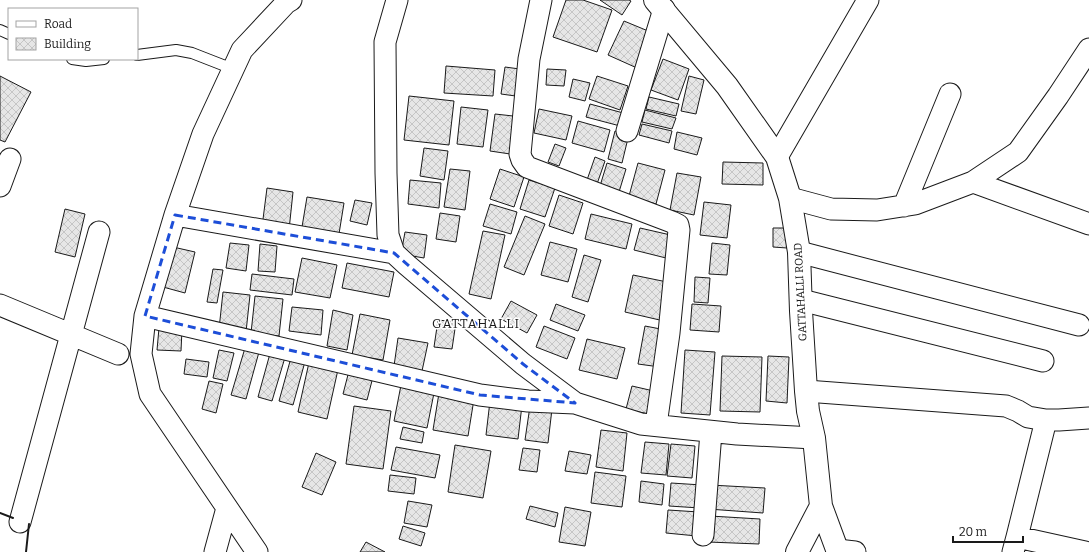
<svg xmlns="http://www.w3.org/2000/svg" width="1089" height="552" font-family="Bitter,serif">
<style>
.building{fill:url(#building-cross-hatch);stroke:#1a1a1a}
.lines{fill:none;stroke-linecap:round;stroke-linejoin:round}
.lane-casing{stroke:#1a1a1a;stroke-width:12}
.street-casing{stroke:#1a1a1a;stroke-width:23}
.secondary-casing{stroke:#1a1a1a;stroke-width:24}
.lane{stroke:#fff;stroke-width:10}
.street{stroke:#fff;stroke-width:21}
.secondary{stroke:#fff;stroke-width:22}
.wall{stroke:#1a1a1a;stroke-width:2}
.marked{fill:none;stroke:#1d4ed8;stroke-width:3;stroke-dasharray:8 5;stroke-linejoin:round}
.labels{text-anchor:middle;stroke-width:3;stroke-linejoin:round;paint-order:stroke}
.street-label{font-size:11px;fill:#1a1a1a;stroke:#fff}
.quarter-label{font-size:13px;letter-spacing:1px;fill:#1a1a1a;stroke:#fff}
</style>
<defs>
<pattern id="building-cross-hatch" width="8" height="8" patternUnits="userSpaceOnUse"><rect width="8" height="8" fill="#e6e6e6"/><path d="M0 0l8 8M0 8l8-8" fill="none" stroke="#c5c5c5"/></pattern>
</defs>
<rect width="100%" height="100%" fill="#fff"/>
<path class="building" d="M566,0h17l29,10 -15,42 -44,-15z
M600,0h29l2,1 -9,14z
M624,21l29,12 -16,35 -29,-13z
M663,59l26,10 -11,31 -27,-10z
M446,66l49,4 -2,26 -49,-3z
M505,67l22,3 -4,27 -22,-3z
M547,69l19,1 -2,16 -18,-1z
M0,76l31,16 -26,50 -5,-2z
M597,76l31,10 -8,24 -31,-11z
M689,76l15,4 -8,34 -15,-3z
M573,79l17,4 -5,18 -16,-4z
M409,96l45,5 -5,44 -45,-5z
M649,97l30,7 -3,12 -30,-7z
M590,104l37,10 -3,13 -38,-10z
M461,107l27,3 -5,37 -26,-3z
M539,109l33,7 -6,24 -32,-7z
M645,110l31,8 -4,11 -30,-7z
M495,114l27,3 -5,38 -27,-4z
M578,121l32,9 -6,22 -32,-9z
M642,124l30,7 -3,12 -30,-8z
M615,131l14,3 -7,29 -14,-4z
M677,132l25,6 -5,17 -23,-6z
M555,144l11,4 -7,18 -11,-4z
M424,148l24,3 -4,29 -24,-4z
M595,157l10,4 -8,23 -10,-4z
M723,162l40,1v22l-41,-1z
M607,163l19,6 -7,23 -19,-6z
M638,163l27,7 -9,34 -27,-8z
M450,169l20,2 -5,39 -21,-3z
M500,169l24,8 -10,30 -24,-8z
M677,173l24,4 -7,38 -24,-5z
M410,180l31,3 -2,25 -31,-4z
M529,180l26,8 -10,29 -25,-8z
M267,188l26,4 -4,38 -27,-3z
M559,195l24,8 -10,31 -24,-8z
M307,197l37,6 -6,37 -37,-7z
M355,200l17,3 -5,22 -17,-4z
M704,202l27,3 -4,33 -27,-3z
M490,204l27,8 -6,22 -28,-8z
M65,209l20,5 -10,43 -20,-5z
M440,213l20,3 -4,26 -20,-3z
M591,214l41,10 -6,25 -41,-10z
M525,216l20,8 -21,51 -20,-8z
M640,228l35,8 -5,23 -36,-9z
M773,228h14v20l-14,-1z
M483,231l22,4 -14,64 -22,-5z
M405,232l22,3 -3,23 -23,-4z
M550,242l27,7 -9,33 -27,-7z
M230,243l19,2 -3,26 -20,-3z
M712,243l18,2 -3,30 -18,-1z
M260,244l17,2 -2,26 -17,-1z
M173,247l22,5 -10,41 -22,-6z
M584,255l17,5 -13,42 -16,-5z
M302,258l35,7 -7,33 -35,-6z
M347,263l47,9 -5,25 -47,-9z
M213,269l10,1 -6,33 -10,-1z
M252,274l42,5 -2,16 -42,-5z
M633,275l39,8 -8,38 -39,-9z
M695,277l15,1 -2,25 -14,-1z
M223,292l27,3 -4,37 -27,-3z
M255,296l28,3 -4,37 -28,-3z
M511,301l26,14 -10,18 -26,-14z
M556,304l29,11 -7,16 -28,-11z
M692,304l29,2 -2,26 -29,-2z
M292,307l31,3 -2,25 -32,-4z
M333,310l20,5 -6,35 -20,-4z
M360,314l30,6 -7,40 -31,-5z
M438,320l18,2 -4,27 -18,-2z
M544,326l31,12 -8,21 -31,-12z
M645,326l21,4 -6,37 -22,-3z
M159,328l23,1 -1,22 -24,-1z
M398,338l30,5 -6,28 -28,-5z
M587,339l38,9 -8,31 -38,-9z
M245,348l14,4 -13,47 -15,-4z
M219,350l15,3 -7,28 -14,-3z
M271,350l15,4 -14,47 -14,-4z
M685,350l30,2 -5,63 -29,-2z
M292,354l14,4 -13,47 -14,-4z
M722,356l40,1 -2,55 -40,-1z
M768,356l21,1 -2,46 -21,-2z
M310,358l29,7 -12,54 -29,-7z
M186,359l23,3 -2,15 -23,-3z
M350,367l24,6 -7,27 -24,-6z
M402,380l33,8 -8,40 -33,-7z
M209,381l14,3 -7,29 -14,-4z
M632,386l26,6 -5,23 -27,-6z
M439,393l35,6 -6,37 -35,-6z
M490,401l32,4 -4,34 -32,-4z
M354,406l37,5 -8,58 -37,-5z
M530,406l22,3 -4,34 -23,-3z
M403,427l21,5 -2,11 -22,-4z
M601,430l26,3 -4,38 -27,-4z
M645,442l24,2 -3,31 -25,-2z
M671,444l24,2 -3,32 -25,-2z
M455,445l36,6 -8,47 -35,-6z
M396,447l44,8 -5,23 -44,-8z
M523,448l17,2 -3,22 -18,-2z
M569,451l22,4 -4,19 -22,-3z
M316,453l20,9 -14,33 -20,-8z
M595,472l31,4 -4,31 -31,-4z
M390,475l26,3 -2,16 -26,-3z
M641,481l23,3 -2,21 -23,-3z
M671,483l31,2 -2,23 -31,-2z
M710,485l55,3 -2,25 -55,-4z
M408,501l24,4 -5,22 -23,-4z
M530,506l28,7 -3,14 -29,-8z
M565,507l26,5 -6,34 -26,-4z
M668,510l31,2 -2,24 -31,-3z
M710,516l50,3 -1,25 -51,-2z
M403,526l22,7 -4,13 -22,-7z
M366,542l19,10h-25z"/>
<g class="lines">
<defs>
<path id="lane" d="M0,30l9,4
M137,55l39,-5 16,3 41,16
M72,59l14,2 18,-2"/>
<path id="street" d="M397,0l-12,42 1,131 2,62 6,18 13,12 116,99 52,39 66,21 96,10 77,4
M541,0l-12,59 -9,95 2,6 5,7 145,55 6,3 1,5 -10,103 -13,92
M627,131l37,-122
M777,157l91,-157
M973,182l116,42
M0,186l10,-27
M790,198l41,11 46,1 38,-6 58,-22 45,-30 40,-56 31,-47
M904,206l46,-112
M175,215l219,38
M799,252l280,73
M801,300l242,61
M0,305l118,49
M145,316l335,79 48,6 47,2
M806,391l200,15 12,5 10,6 18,3h13l30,-2
M20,522l79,-290
M703,535l8,-103
M1017,537l29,-117
M837,550l18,2
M215,552l12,-44
M257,552l-107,-158 -9,-40 4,-38 30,-101 28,-81 39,-84 44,-47 5,-3
M1013,552l4,-15 68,15"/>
<path id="secondary" d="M655,0l72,86 50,71 13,41 9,54 2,59 5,80 2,20 6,27 7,68 17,46
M797,552l24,-46"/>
</defs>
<use href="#lane" class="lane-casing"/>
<use href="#street" class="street-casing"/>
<use href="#secondary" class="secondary-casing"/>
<use href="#lane" class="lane"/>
<use href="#street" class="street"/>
<use href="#secondary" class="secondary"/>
<path class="wall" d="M0,513l13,5
M26,552l3,-28"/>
</g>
<path class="marked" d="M175,215l219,38 129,111 52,39 -95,-8 -335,-79z"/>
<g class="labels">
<g class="street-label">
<text transform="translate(800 292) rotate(-93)" y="4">GATTAHALLI ROAD</text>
</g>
<g class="quarter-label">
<text x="476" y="328">GATTAHALLI</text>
</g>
</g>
<rect x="8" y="8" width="130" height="52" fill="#ffffff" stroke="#a3a3a3"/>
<rect x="16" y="21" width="20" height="6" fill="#ffffff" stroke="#a3a3a3"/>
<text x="44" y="28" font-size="12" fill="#1a1a1a">Road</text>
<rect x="16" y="38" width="20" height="12" fill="url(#building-cross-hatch)" stroke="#a3a3a3"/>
<text x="44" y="48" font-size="12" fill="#1a1a1a">Building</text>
<path d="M953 536v6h70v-6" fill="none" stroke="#1a1a1a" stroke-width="2"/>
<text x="959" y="536" font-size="12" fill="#1a1a1a" stroke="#ffffff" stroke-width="3" paint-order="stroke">20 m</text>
</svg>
